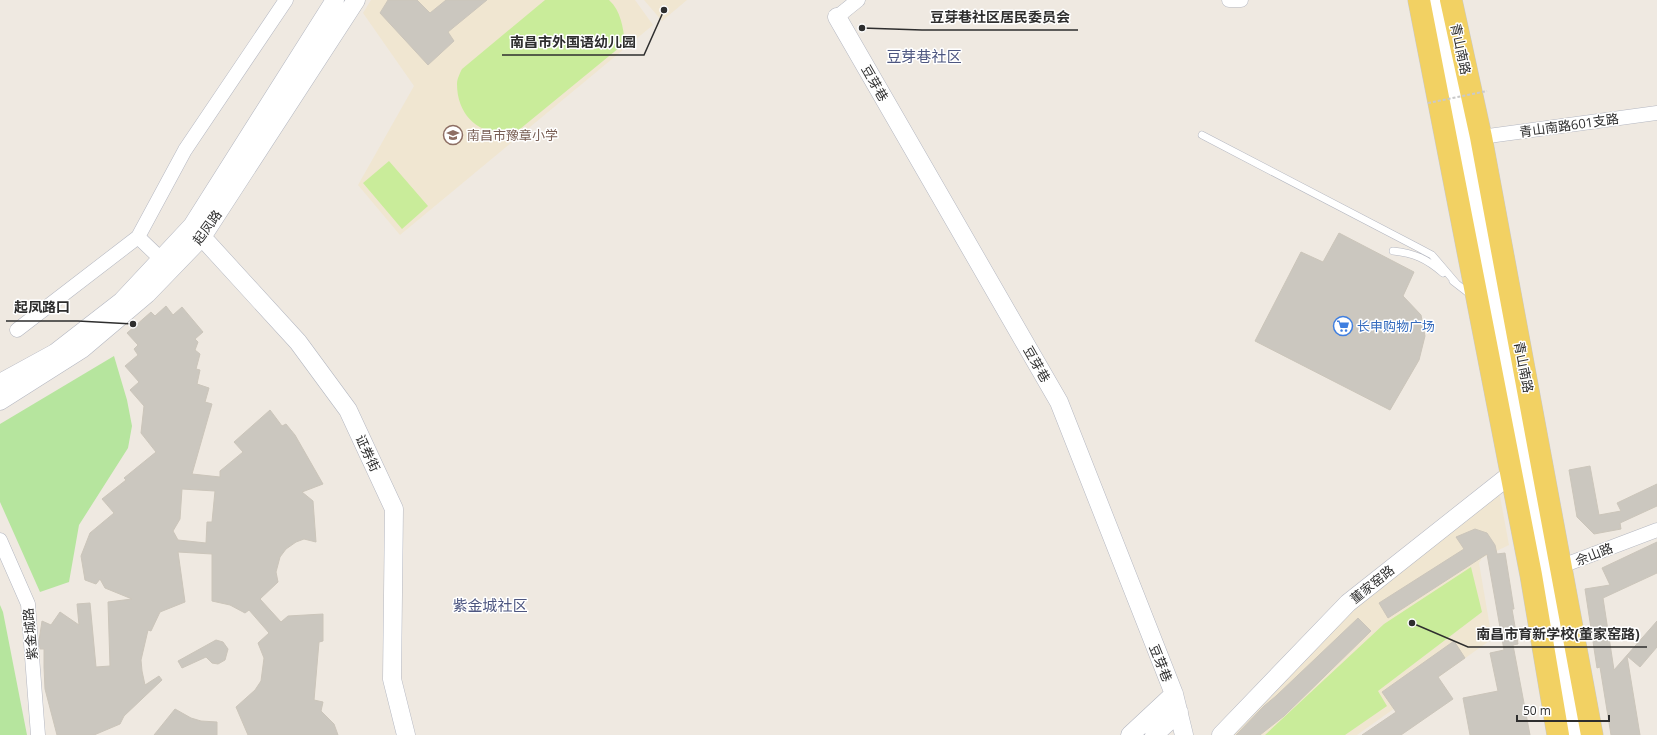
<svg xmlns="http://www.w3.org/2000/svg" width="1657" height="735" font-family="'Open Sans','Noto Sans SC',sans-serif">
<style>
.education{fill:#f0e6d1}
.green{fill:#b6e59e}
.pitch{fill:#c9ec9a}
.building{fill:#cbc7bf;stroke:#cbc5ba;fill-rule:evenodd}
.lines{fill:none;stroke-linecap:round;stroke-linejoin:round}
.service-casing{stroke:#b4b7c1;stroke-width:8}
.minor-casing{stroke:#b4b7c1;stroke-width:15}
.tertiary-casing{stroke:#b4b7c1;stroke-width:19}
.secondary-casing{stroke:#b4b7c1;stroke-width:21}
.primary-casing{stroke:#c9c9c9;stroke-width:23}
.service{stroke:#fff;stroke-width:7}
.minor{stroke:#fff;stroke-width:14}
.tertiary{stroke:#fff;stroke-width:18}
.secondary{stroke:#fff;stroke-width:20}
.primary{stroke:#f2d163;stroke-width:22}
.path-bridge{stroke:#c9c9c9;stroke-width:2;stroke-dasharray:3 2;stroke-linecap:butt}
.labels{text-anchor:middle;stroke-width:3;stroke-linejoin:round;paint-order:stroke}
.street-label{font-size:13px;fill:#2e2e2e;stroke:#fff}
.education-label{font-size:13px;fill:#785e54;stroke:#fff;text-anchor:start}
.shop-label{font-size:13px;fill:#366cbe;stroke:#fff;text-anchor:start}
.quarter-label{font-size:15px;fill:#4d5680;stroke:#fff}
.leader{fill:none;stroke:#2e2e2e;stroke-width:1.5}
.callout-dot{fill:#2e2e2e;stroke:#fff;stroke-width:1.5}
.callout-label{font-size:14px;text-anchor:middle;font-weight:bold;fill:#2e2e2e;stroke:#fff;stroke-width:3;stroke-linejoin:round;paint-order:stroke}
</style>
<rect width="100%" height="100%" fill="#efe9e1"/>
<path class="education" d="M371,0h264l18,25 -253,210 -42,-50 56,-99 -51,-73z
M644,0h43l-25,21z
M1499,491l10,54 -27,13 -3,5 13,76 -135,96h-130l123,-127z"/>
<path class="green" d="M114,356l13,44 5,26 -4,22 -49,77 -10,57 -29,10 -40,-90v-78z
M0,605l3,7 24,123h-27z"/>
<path class="pitch" d="M545,0h64c12,11 14,27 16,43l-105,86c-34,12 -63,-9 -63,-45 0,-5 3,-11 5,-15z
M389,161l39,45 -26,23 -39,-46z
M1471,567l11,45 -104,79 9,15 -42,29h-80l119,-111z"/>
<path class="building" d="M388,0h29l13,13 16,-13h41l-39,32 6,9 -26,24 -48,-52z
M1339,233l75,39 -11,24 18,19 4,21 -6,24 -29,50 -135,-69 46,-89 22,10z
M166,306l7,9 9,-8 21,25 -8,7 3,3 -3,8 5,4 -4,15 4,1 -3,14 12,4 -4,14 7,2 -20,70 28,3v-6l23,-19 -9,-10 36,-32 12,16 4,-2 9,11 28,49 -21,8 11,9 3,41 -12,-3 -8,3 -10,7 -6,8 -4,15 2,10 -18,17 21,23 7,-6 35,-2v27l-4,1 -5,58 9,2 -2,9 13,13 4,11h-90l-12,-28 19,-17 6,-9 3,-23 -6,-15 11,-10 -20,-23 -4,3 -15,-8 -18,-4v-47l-34,-2 7,50 -25,10 -9,19 -3,-1 -7,30 1,11 3,14 14,-9 3,4 -38,36 -4,8 -26,11h-37l-12,-46 -1,-22v-18h-4l-1,-8 3,-20 9,4 9,-13 19,13 -2,-21 13,-1 6,64 14,-1 -2,-64 24,-3 -27,-11 -5,-9 -4,5 -11,-4 -4,-24 9,-23 24,-20 -12,-14 24,-19 -2,-2 32,-26 -15,-19 3,-27 -14,-16 9,-8 -14,-16 13,-11 -4,-6 4,-4 -11,-12 24,-21 4,4zM182,489l33,2 -3,31h-5l-1,21 -28,-3 -5,-9 7,-12z
M1590,466l9,49 22,-4 -4,-8 40,-19v22l-37,17 1,6 -27,5 -17,-17 -8,-47z
M1475,529l12,4 8,12 2,9 8,-1 9,56h-2l6,35 -5,1 17,90h-60l-7,-37 35,-7 -8,-38 14,-3 -17,-96 -99,64 -9,-15 85,-54 -8,-12z
M1657,542v31l-54,25 11,72 43,-49v26l-17,20 -13,-11 13,79h-29l-11,-68 -3,1 -12,-79 25,-4 -8,-17z
M1358,618l13,13 -87,85 -24,19h-24l28,-29 12,-10z
M216,640l7,2 5,7 -3,11 -7,4 -6,-1 -6,-6 -24,11 -4,-7z
M1454,641l11,17 -27,19 15,22 -52,36h-39l34,-23 -14,-20z
M175,709l16,9 10,3 16,1v13h-63z"/>
<g class="lines">
<defs>
<path id="service" d="M1202,135l215,112 15,8 24,28
M1393,251c21,2 34,8 50,22
M1453,281l18,14"/>
<path id="minor" d="M1229,0h12
M837,17l21,-17
M1481,137l176,-24
M138,237l23,22
M17,330l121,-93 47,-87 101,-150
M0,540l28,64 10,131
M1554,569l103,-39"/>
<path id="tertiary" d="M837,17l222,385 115,292 10,41
M192,226l106,116 50,68 46,99 -2,170 14,56
M0,383l55,-30 67,-52 70,-75 143,-226
M0,401l82,-52 65,-55 55,-57 154,-237
M1130,735l44,-41
M1154,735l25,-23
M1221,735l127,-132 163,-129 11,-6"/>
<path id="secondary" d="M1432,0l72,345 41,248
M1550,577l27,158"/>
<path id="primary" d="M1419,0l112,575 27,160
M1451,0l30,137 111,598"/>
</defs>
<use href="#service" class="service-casing"/>
<use href="#minor" class="minor-casing"/>
<use href="#tertiary" class="tertiary-casing"/>
<use href="#secondary" class="secondary-casing"/>
<use href="#primary" class="primary-casing"/>
<use href="#service" class="service"/>
<use href="#minor" class="minor"/>
<use href="#tertiary" class="tertiary"/>
<use href="#secondary" class="secondary"/>
<use href="#primary" class="primary"/>
<path class="path-bridge" d="M1428,103l59,-12"/>
</g>
<defs>
<symbol id="school-ring" viewBox="-11 -11 22 22"><circle r="9.5" fill="#fff" stroke="#8d6e63" stroke-width="1.5"/><path d="M0-5L7-2L0 1L-7-2ZM-4 1L0 2.5L4 1V4Q0 6-4 4Z" fill="#8d6e63"/></symbol>
<symbol id="supermarket-ring" viewBox="-11 -11 22 22"><circle r="9.5" fill="#fff" stroke="#3f7fe0" stroke-width="1.5"/><path d="M-6-5.5h2.5l.6 2H6L4.5 2H-2.5L-4.4-4H-6ZM-1.5 3.2a1.3 1.3 0 1 0 .1 0ZM3 3.2a1.3 1.3 0 1 0 .1 0Z" fill="#3f7fe0"/></symbol>
</defs>
<g fill-rule="evenodd">
<use href="#school-ring" x="442" y="124" width="22" height="22"/>
<use href="#supermarket-ring" x="1332" y="315" width="22" height="22"/>
</g>
<g class="labels">
<g class="street-label">
<text transform="translate(1461 49) rotate(78)" y="5">青山南路</text>
<text transform="translate(875 83) rotate(60)" y="5">豆芽巷</text>
<text transform="translate(1569 125) rotate(-8)" y="5">青山南路601支路</text>
<text transform="translate(207 227) rotate(-54)" y="5">起凤路</text>
<text transform="translate(1037 364) rotate(60)" y="5">豆芽巷</text>
<text transform="translate(1524 367) rotate(79)" y="5">青山南路</text>
<text transform="translate(368 453) rotate(65)" y="5">证券街</text>
<text transform="translate(1594 554) rotate(-21)" y="5">佘山路</text>
<text transform="translate(1372 584) rotate(-39)" y="5">董家窑路</text>
<text transform="translate(30 634) rotate(-95)" y="5">紫金城路</text>
<text transform="translate(1161 663) rotate(68)" y="5">豆芽巷</text>
</g>
<g class="education-label">
<text x="467" y="140">南昌市豫章小学</text>
</g>
<g class="shop-label">
<text x="1357" y="331">长申购物广场</text>
</g>
<g class="quarter-label">
<text x="924" y="62">豆芽巷社区</text>
<text x="490" y="611">紫金城社区</text>
</g>
</g>
<path class="leader" d="M862 28L922 30H1078M664 10L644 55H502M133 324L78 321H6M1412 623L1468 647H1647"/>
<g class="callout-dot">
<circle cx="862" cy="28" r="4"/>
<circle cx="664" cy="10" r="4"/>
<circle cx="133" cy="324" r="4"/>
<circle cx="1412" cy="623" r="4"/>
</g>
<g class="callout-label">
<text x="1000" y="22">豆芽巷社区居民委员会</text>
<text x="573" y="47">南昌市外国语幼儿园</text>
<text x="42" y="312">起凤路口</text>
<text x="1558" y="639">南昌市育新学校(董家窑路)</text>
</g>
<path d="M1517 715v6h92v-6" fill="none" stroke="#2e2e2e" stroke-width="2"/>
<text x="1523" y="715" font-size="12" fill="#2e2e2e" stroke="#ffffff" stroke-width="3" paint-order="stroke">50 m</text>
</svg>
